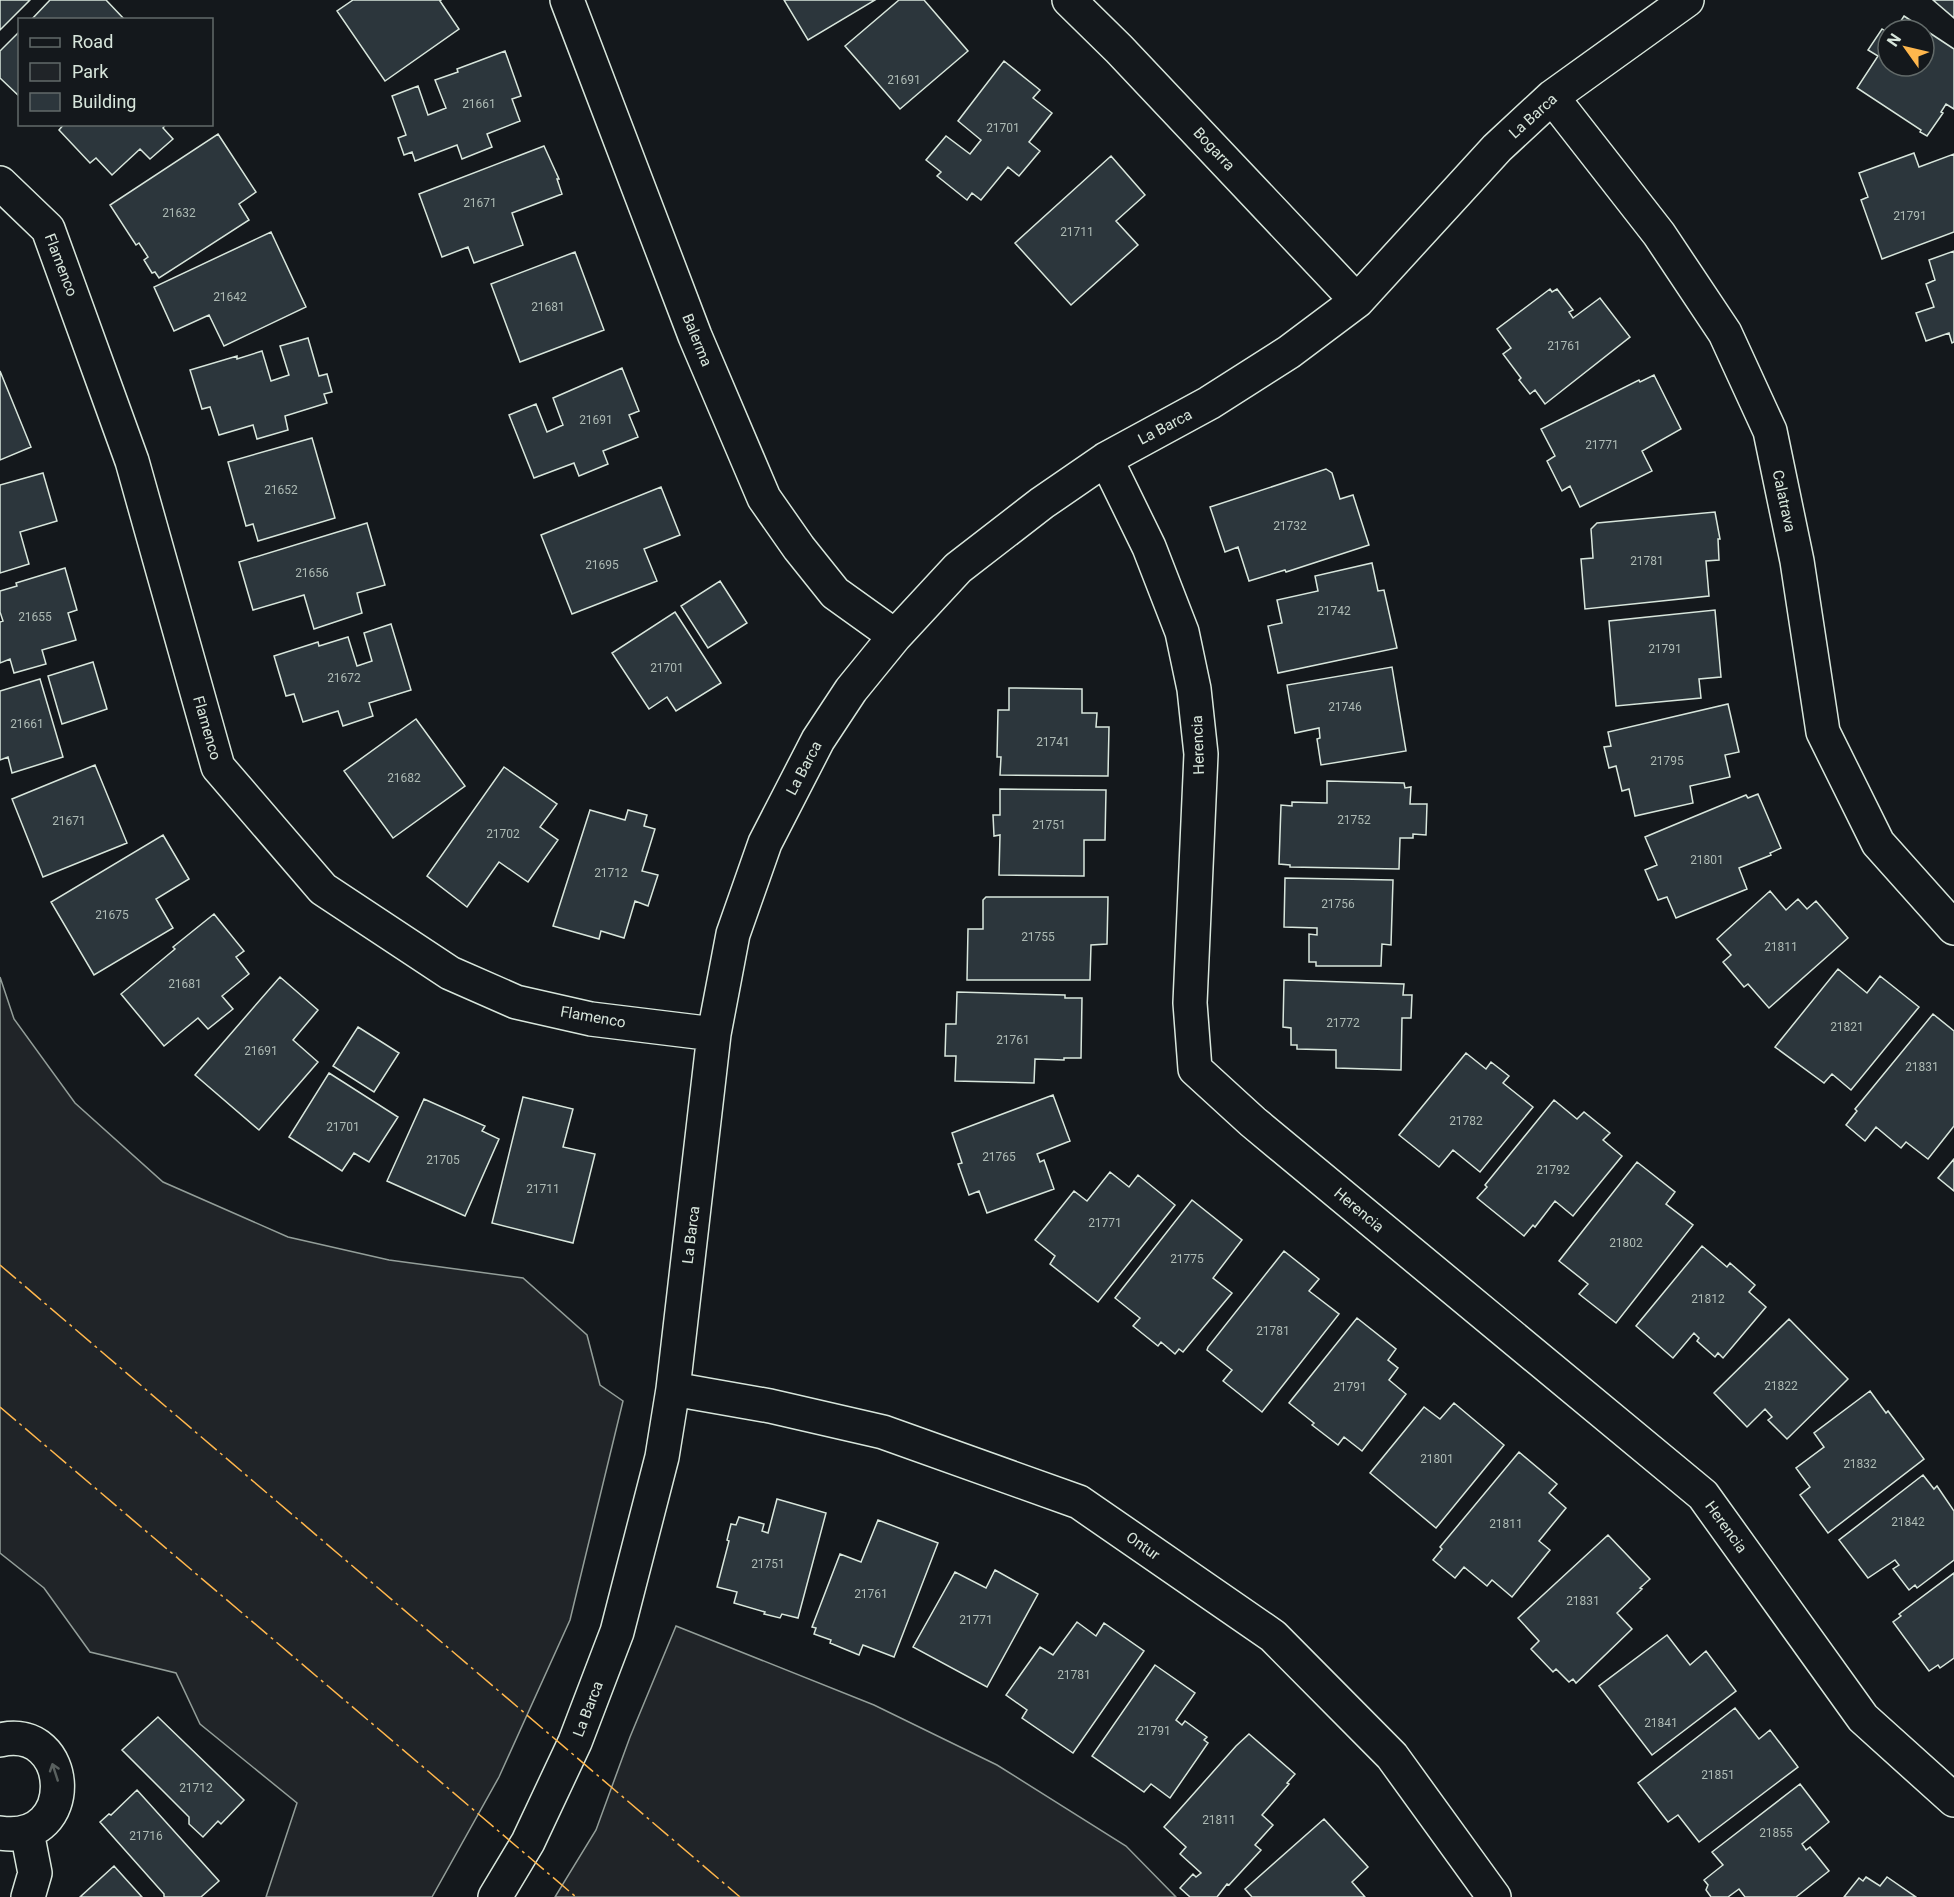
<svg xmlns="http://www.w3.org/2000/svg" width="1954" height="1897" font-family="Roboto,sans-serif">
<style>
.green{fill:#202428;stroke:#939e99;stroke-width:1.5}
.building{fill:#2c363c;stroke:#d8e6dc;stroke-width:1.5}
.lines{fill:none;stroke-linecap:round;stroke-linejoin:round}
.minor-casing{stroke:#d8e6dc;stroke-width:36}
.minor{stroke:#14181c;stroke-width:33}
.power{stroke:#ffb74d;stroke-width:1.5;stroke-dasharray:21 4.5 3 4.5;stroke-linecap:butt}
.oneway{stroke:#59605f}
.labels{text-anchor:middle;stroke-width:4.5;stroke-linejoin:round;paint-order:stroke}
.number-label{font-size:12px;fill:#adbab4}
.street-label{font-size:15px;fill:#d8e6dc;stroke:#14181c}
</style>
<rect width="100%" height="100%" fill="#14181c"/>
<path class="green" d="M0,977l14,42 61,84 88,79 125,55 101,23 134,18 64,57 13,50 23,16 -53,219 -71,157 -67,120h-166l31,-94 -97,-79 -24,-51 -86,-21 -46,-64 -44,-35z
M676,1626l198,79 123,60 129,81 50,51h-621l41,-67 34,-93z"/>
<path class="building" d="M0,0h30l-30,30z
M50,0h56l19,20h-94z
M353,0h88l-1,1 19,28 -74,52 -48,-70z
M784,0h91l-67,40z
M899,0h25l44,51 -68,58 -55,-63z
M1933,0h21v18z
M1904,16l50,33v60l-8,-5 -5,8 2,1 -16,23 -7,-4 1,-2 -64,-42 21,-32 -10,-6 14,-21 6,4v33h36v-36h-29z
M20,31v66l-20,-19v-27z
M505,51l16,45 -9,3 8,22 -33,13 5,13 -30,12 -5,-14 -42,16 -3,-9 -8,3 -6,-17 8,-3 -14,-39 26,-10 10,29 18,-7 -11,-28 23,-8 -1,-3z
M1004,61l36,29 -7,8 19,15 -23,29 11,9 -21,25 -11,-9 -27,33 -9,-7 -5,7 -30,-24 4,-4 -15,-12 20,-24 24,18 11,-14 -23,-19z
M64,124h102l-3,4 10,11 -23,20 -10,-10 -28,26 -16,-17 -6,5 -31,-33z
M218,134l38,58 -17,12 10,16 -90,58 -4,-6 -3,1 -8,-13 4,-3 -9,-14 -3,2 -26,-40z
M544,146l15,33h-2l5,15 -50,19 11,32 -49,18 -6,-16 -26,10 -23,-63z
M1914,153l5,14 35,-13v78l-72,27 -21,-59 7,-3 -9,-24z
M1111,156l34,39 -29,26 22,24 -67,60 -56,-62z
M271,232l35,75 -82,39 -15,-31 -35,16 -20,-44z
M1954,251v91l-2,1 -3,-10 -23,8 -10,-28 18,-6 -8,-23 9,-4 -6,-20z
M575,252l29,78 -84,32 -29,-78z
M1550,289l2,3 5,-3 16,21 -4,2 4,6 27,-20 30,39 -85,67 -10,-14 -5,4 -11,-14 2,-2 -18,-24 8,-6 -14,-19z
M308,338l11,38 8,-2 5,18 -8,2 3,9 -42,13 3,14 -31,9 -4,-14 -34,10 -9,-28 -8,2 -12,-39 47,-14v3l25,-8 9,30 18,-6 -9,-29z
M622,368l17,43 -10,4 9,22 -35,14 5,13 -29,12 -5,-13 -40,15 -25,-63 27,-11 11,28 16,-7 -10,-27z
M0,371l31,76 -31,13z
M1654,375l27,54 -39,22 10,20 -72,36 -10,-21 -8,5 -15,-30 8,-5 -14,-27 98,-49 1,2z
M312,438l23,80 -77,23 -5,-17 -7,2 -18,-64z
M1326,469l6,4 8,26 13,-4 16,50 -83,27 -1,-2 -36,11 -11,-34 -13,5 -15,-45z
M43,473l14,48 -37,11 9,32 -29,9v-88z
M661,487l19,48 -36,14 13,32 -85,33 -31,-79z
M1715,512l5,27h-2l1,21 -13,1 3,35 -124,13 -4,-50 12,-1 -2,-29 6,-6z
M367,523l18,62 -28,8 5,20 -48,16 -10,-34 -51,15 -14,-48z
M1372,563l6,28 6,-1 13,58 -119,25 -10,-47 14,-3 -5,-23 41,-9 -3,-15z
M65,568l12,42 -9,3 8,27 -34,10 4,14 -32,9 -4,-14 -10,4v-41l3,-1 -3,-9v-21l17,-5 -1,-3z
M720,581l27,42 -39,25 -27,-42z
M1715,610l6,67 -22,2 2,19 -85,8 -7,-85z
M675,612l46,71 -45,28 -9,-14 -18,12 -37,-56z
M391,624l20,66 -42,13 4,13 -30,10 -5,-15 -35,11 -9,-28 -8,2 -12,-40 44,-14 1,4 29,-9 9,29 15,-5 -8,-28z
M93,662l14,47 -45,15 -14,-48z
M1392,667l14,84 -85,14 -4,-26 3,-1 -1,-10 -24,5 -8,-48z
M40,679l23,78 -51,16 -4,-16 -8,3v-69z
M1009,688l73,1v24h15l-1,14h13l-1,49 -108,-1 1,-18h-4l1,-47h11z
M1728,704l11,48 -14,3 5,22 -40,9 3,17 -58,13 -6,-27 -7,2 -6,-25 -7,2 -5,-21 7,-1 -3,-14z
M416,719l49,67 -72,52 -49,-67z
M95,765l32,78 -84,34 -31,-78z
M504,767l53,37 -17,23 18,13 -30,42 -29,-20 -32,45 -40,-31z
M1327,781l77,2 1,5 6,-1 -1,17h17l-1,31 -13,-1v4h-13l-1,31 -109,-2v-2l-11,-1 2,-59 11,1v-4l35,1z
M1000,789l106,1 -1,50h-21v36l-85,-1 1,-40 -6,1 -1,-21h7z
M1758,794l23,54 -11,5 1,2 -32,13 8,21 -71,29 -9,-21 -9,3 -13,-30 12,-5 -12,-28 101,-42 2,3z
M590,810l35,10 3,-10 19,5 -3,11 11,3 -13,42 16,4 -10,31 -13,-5 -11,37 -23,-7 -2,8 -46,-13z
M163,835l26,44 -33,20 17,29 -79,47 -43,-73z
M1285,878l108,2 -2,65 -9,-1 -1,22h-65v-4h-7v-28l8,1v-7l-33,-1z
M1770,891l16,19 12,-11 9,10 9,-8 32,37 -79,70 -21,-24 -4,3 -21,-25 8,-7 -14,-16z
M986,897h122l-1,47 -16,1 -1,35h-123l1,-51h15v-29z
M214,914l30,37 -8,6 13,17 -27,22 11,13 -25,20 -10,-11 -34,28 -43,-52 54,-45 -2,-2z
M1838,969l29,24 13,-17 39,31 -68,83 -19,-16 -8,9 -49,-36z
M280,977l38,33 -25,30 25,22 -59,68 -64,-55z
M1284,980l120,4 -1,11h9l-1,23h-9l-1,52 -65,-2v-18l-39,-1v-4h-6v-17l-8,-1z
M957,992l108,3v3h17l-1,60h-17v2l-29,-1 -1,24 -79,-2 1,-25h-11l1,-32h10z
M1933,1014l21,17v95l-26,33 -22,-17 -5,6 -25,-21 -11,14 -19,-16 11,-14 -2,-2z
M358,1027l41,26 -25,39 -41,-26z
M1466,1053l20,16 5,-7 18,14 -6,7 30,24 -53,65 -27,-22 -14,17 -40,-32z
M329,1073l69,44 -29,45 -15,-9 -12,18 -53,-34z
M1053,1095l17,46 -33,13 3,8 4,-2 10,29 -67,24 -8,-22 -10,4 -11,-31 4,-1 -10,-30z
M523,1097l50,12 -10,38 32,7 -22,89 -81,-20z
M424,1099l61,27 -3,5 17,8 -34,77 -78,-35z
M1554,1100l23,19 7,-7 26,21 -7,7 19,16 -49,60 -18,-15 -20,26 -2,-2 -9,11 -47,-38 10,-11 -2,-2z
M1954,1159v32l-16,-13z
M1637,1162l38,30 -9,12 27,21 -77,98 -37,-29 9,-10 -29,-23z
M1110,1172l19,15 9,-12 37,30 -77,97 -48,-38 5,-8 -20,-16 39,-49 13,10z
M1192,1200l50,40 -29,38 19,15 -49,59 -4,-3 -4,5 -14,-12 -3,4 -25,-20 7,-8 -25,-20z
M1702,1246l25,21 3,-4 25,22 -6,7 17,15 -43,51 -5,-5 -3,4 -18,-16 2,-3 -5,-5 -21,25 -37,-32z
M1284,1251l35,28 -10,12 30,23 -77,98 -39,-31 9,-11 -25,-20 1,-3z
M1357,1318l39,31 -8,11 10,8 -9,12 17,14 -44,57 -18,-14 -6,8 -26,-20 2,-2 -25,-20z
M1789,1319l59,60 -61,60 -19,-19 4,-3 -7,-8 -18,18 -33,-34z
M1870,1391l16,22 2,-2 36,48 -96,74 -28,-38 10,-8 -14,-19 28,-21 -10,-14z
M1454,1403l50,42 -68,83 -66,-55 54,-66 16,12z
M1519,1452l38,32 -8,9 17,15 -27,33 11,9 -38,47 -20,-17 -5,6 -23,-19 -9,11 -22,-18 9,-11 -2,-2z
M1923,1475l11,14 3,-3 17,25v49l-37,28 -2,-3 -6,5 -16,-21 6,-4 -4,-5 -27,18 -29,-38z
M777,1499l49,14 -28,105 -16,-4 -2,4 -16,-4 1,-2 -31,-9 3,-11 -20,-5 12,-46 -2,-1 4,-16 5,1 3,-8 25,7 -2,7 6,2z
M878,1520l60,23 -44,114 -31,-12 -4,10 -29,-12 1,-3 -17,-6 2,-6 -4,-1 28,-73 21,8z
M1608,1535l42,44 -10,9 2,1 -25,24 15,16 -56,54 -3,-4 -4,3 -13,-13 -3,3 -22,-23 8,-8 -21,-23z
M995,1570l43,24 -51,93 -74,-40 42,-75 31,16z
M1954,1573v85l-14,10 -2,-3 -9,6 -36,-49 8,-6 -2,-2z
M1077,1622l19,14 8,-13 40,28 -71,102 -51,-35 5,-8 -21,-15 34,-48 13,8z
M1667,1635l23,30 16,-14 30,40 -84,64 -53,-69z
M1155,1665l40,28 -19,27 6,5 3,-4 22,16 -3,3 4,3 -38,55 -19,-14 -7,8 -52,-36z
M1735,1708l24,31 11,-9 28,37 -99,75 -21,-27 -10,7 -30,-39z
M158,1717l86,83 -23,24 -3,-3 -15,16 -14,-13v-7l-67,-67z
M1249,1734l46,40 -8,9 2,1 -27,31 11,10 -18,20 6,5 -32,35 -2,-1 -10,13h-27l-10,-9 13,-14 3,3 5,-4 -21,-19 6,-7 -22,-20 72,-81z
M1800,1784l29,38 -27,22 4,6 4,-3 19,24 -33,26h-51l-6,-8 -11,8h-17l-5,-7 2,-5 -4,-5 19,-15 -11,-13z
M137,1790l82,91 -18,16h-37v-3l-64,-72 9,-8 2,1z
M1324,1819l44,48 -16,15 13,15h-113l-7,-8z
M114,1866l28,31h-62z
M1866,1877l14,9 7,-9 29,20h-72l15,-19 4,3z"/>
<g class="lines">
<defs>
<path id="minor" d="M567,0l128,336 69,162 35,50 36,45 60,43
M1069,0l50,49 238,252
M1552,97l107,137 66,99 45,98 27,130 26,171 55,111 76,85
M0,183l48,46 84,232 86,306 105,122 127,84 66,29 75,17 123,15
M1106,459l43,88 33,85 12,57 7,65 -11,249 5,66 58,53 450,373 160,223 91,82
M673,1389l97,17 113,26 196,70 194,134 119,120 102,141
M0,1740c73,-17 80,105 0,93
M27,1832l8,41 -7,24
M495,1897l33,-55 47,-100 42,-110 45,-175 11,-68 41,-355 19,-100 32,-91 53,-103 33,-50 44,-54 63,-68 84,-65 64,-44 103,-56 80,-51 68,-51 140,-153 55,-51 135,-97"/>
</defs>
<use href="#minor" class="minor-casing"/>
<use href="#minor" class="minor"/>
<path class="power" d="M0,1265l740,632
M0,1407l576,490"/>
</g>
<defs><path id="oneway-shaft" d="M-6 0H5M1.5-3L5.5 0L1.5 3" fill="none" stroke-width="1.6" stroke-linecap="round" stroke-linejoin="round" transform="scale(1.5)"/></defs>
<use class="oneway" href="#oneway-shaft" transform="translate(55 1772) rotate(-108)"/>
<g class="labels">
<g class="number-label">
<text x="904" y="84">21691</text>
<text x="479" y="108">21661</text>
<text x="1003" y="132">21701</text>
<text x="480" y="207">21671</text>
<text x="179" y="217">21632</text>
<text x="1910" y="220">21791</text>
<text x="1077" y="236">21711</text>
<text x="230" y="301">21642</text>
<text x="548" y="311">21681</text>
<text x="1564" y="350">21761</text>
<text x="596" y="424">21691</text>
<text x="1602" y="449">21771</text>
<text x="281" y="494">21652</text>
<text x="1290" y="530">21732</text>
<text x="1647" y="565">21781</text>
<text x="602" y="569">21695</text>
<text x="312" y="577">21656</text>
<text x="1334" y="615">21742</text>
<text x="35" y="621">21655</text>
<text x="1665" y="653">21791</text>
<text x="667" y="672">21701</text>
<text x="344" y="682">21672</text>
<text x="1345" y="711">21746</text>
<text x="27" y="728">21661</text>
<text x="1053" y="746">21741</text>
<text x="1667" y="765">21795</text>
<text x="404" y="782">21682</text>
<text x="1354" y="824">21752</text>
<text x="69" y="825">21671</text>
<text x="1049" y="829">21751</text>
<text x="503" y="838">21702</text>
<text x="1707" y="864">21801</text>
<text x="611" y="877">21712</text>
<text x="1338" y="908">21756</text>
<text x="112" y="919">21675</text>
<text x="1038" y="941">21755</text>
<text x="1781" y="951">21811</text>
<text x="185" y="988">21681</text>
<text x="1343" y="1027">21772</text>
<text x="1847" y="1031">21821</text>
<text x="1013" y="1044">21761</text>
<text x="261" y="1055">21691</text>
<text x="1922" y="1071">21831</text>
<text x="1466" y="1125">21782</text>
<text x="343" y="1131">21701</text>
<text x="999" y="1161">21765</text>
<text x="443" y="1164">21705</text>
<text x="1553" y="1174">21792</text>
<text x="543" y="1193">21711</text>
<text x="1105" y="1227">21771</text>
<text x="1626" y="1247">21802</text>
<text x="1187" y="1263">21775</text>
<text x="1708" y="1303">21812</text>
<text x="1273" y="1335">21781</text>
<text x="1781" y="1390">21822</text>
<text x="1350" y="1391">21791</text>
<text x="1437" y="1463">21801</text>
<text x="1860" y="1468">21832</text>
<text x="1908" y="1526">21842</text>
<text x="1506" y="1528">21811</text>
<text x="768" y="1568">21751</text>
<text x="871" y="1598">21761</text>
<text x="1583" y="1605">21831</text>
<text x="976" y="1624">21771</text>
<text x="1074" y="1679">21781</text>
<text x="1661" y="1727">21841</text>
<text x="1154" y="1735">21791</text>
<text x="1718" y="1779">21851</text>
<text x="196" y="1792">21712</text>
<text x="1219" y="1824">21811</text>
<text x="1776" y="1837">21855</text>
<text x="146" y="1840">21716</text>
</g>
<g class="street-label">
<text transform="translate(1533 116) rotate(-42)" y="5">La Barca</text>
<text transform="translate(1214 149) rotate(47)" y="5">Bogarra</text>
<text transform="translate(61 265) rotate(69)" y="5">Flamenco</text>
<text transform="translate(697 340) rotate(68)" y="5">Balerma</text>
<text transform="translate(1165 427) rotate(-28)" y="5">La Barca</text>
<text transform="translate(1784 501) rotate(78)" y="5">Calatrava</text>
<text transform="translate(207 728) rotate(74)" y="5">Flamenco</text>
<text transform="translate(1198 745) rotate(-92)" y="5">Herencia</text>
<text transform="translate(804 768) rotate(-62)" y="5">La Barca</text>
<text transform="translate(593 1017) rotate(10)" y="5">Flamenco</text>
<text transform="translate(1359 1210) rotate(40)" y="5">Herencia</text>
<text transform="translate(691 1235) rotate(-83)" y="5">La Barca</text>
<text transform="translate(1726 1527) rotate(54)" y="5">Herencia</text>
<text transform="translate(1143 1546) rotate(35)" y="5">Ontur</text>
<text transform="translate(588 1709) rotate(-69)" y="5">La Barca</text>
</g>
</g>
<rect x="18" y="18" width="195" height="108" fill="#14181c" stroke="#626a69" stroke-width="1.5"/>
<rect x="30" y="38" width="30" height="9" fill="#14181c" stroke="#626a69" stroke-width="1.5"/>
<text x="72" y="48" font-size="18" fill="#d8e6dc">Road</text>
<rect x="30" y="63" width="30" height="18" fill="#202428" stroke="#626a69" stroke-width="1.5"/>
<text x="72" y="78" font-size="18" fill="#d8e6dc">Park</text>
<rect x="30" y="93" width="30" height="18" fill="#2c363c" stroke="#626a69" stroke-width="1.5"/>
<text x="72" y="108" font-size="18" fill="#d8e6dc">Building</text>
<g transform="translate(1906 48) rotate(304)"><circle r="28" fill="#14181c" stroke="#626a69" stroke-width="1.5"/>
<path d="M0-4.5L10 22L0 15L-10 22Z" fill="#ffb74d"/>
<text y="-9" font-size="16" font-weight="bold" text-anchor="middle" fill="#d8e6dc">N</text>
</g>
</svg>
